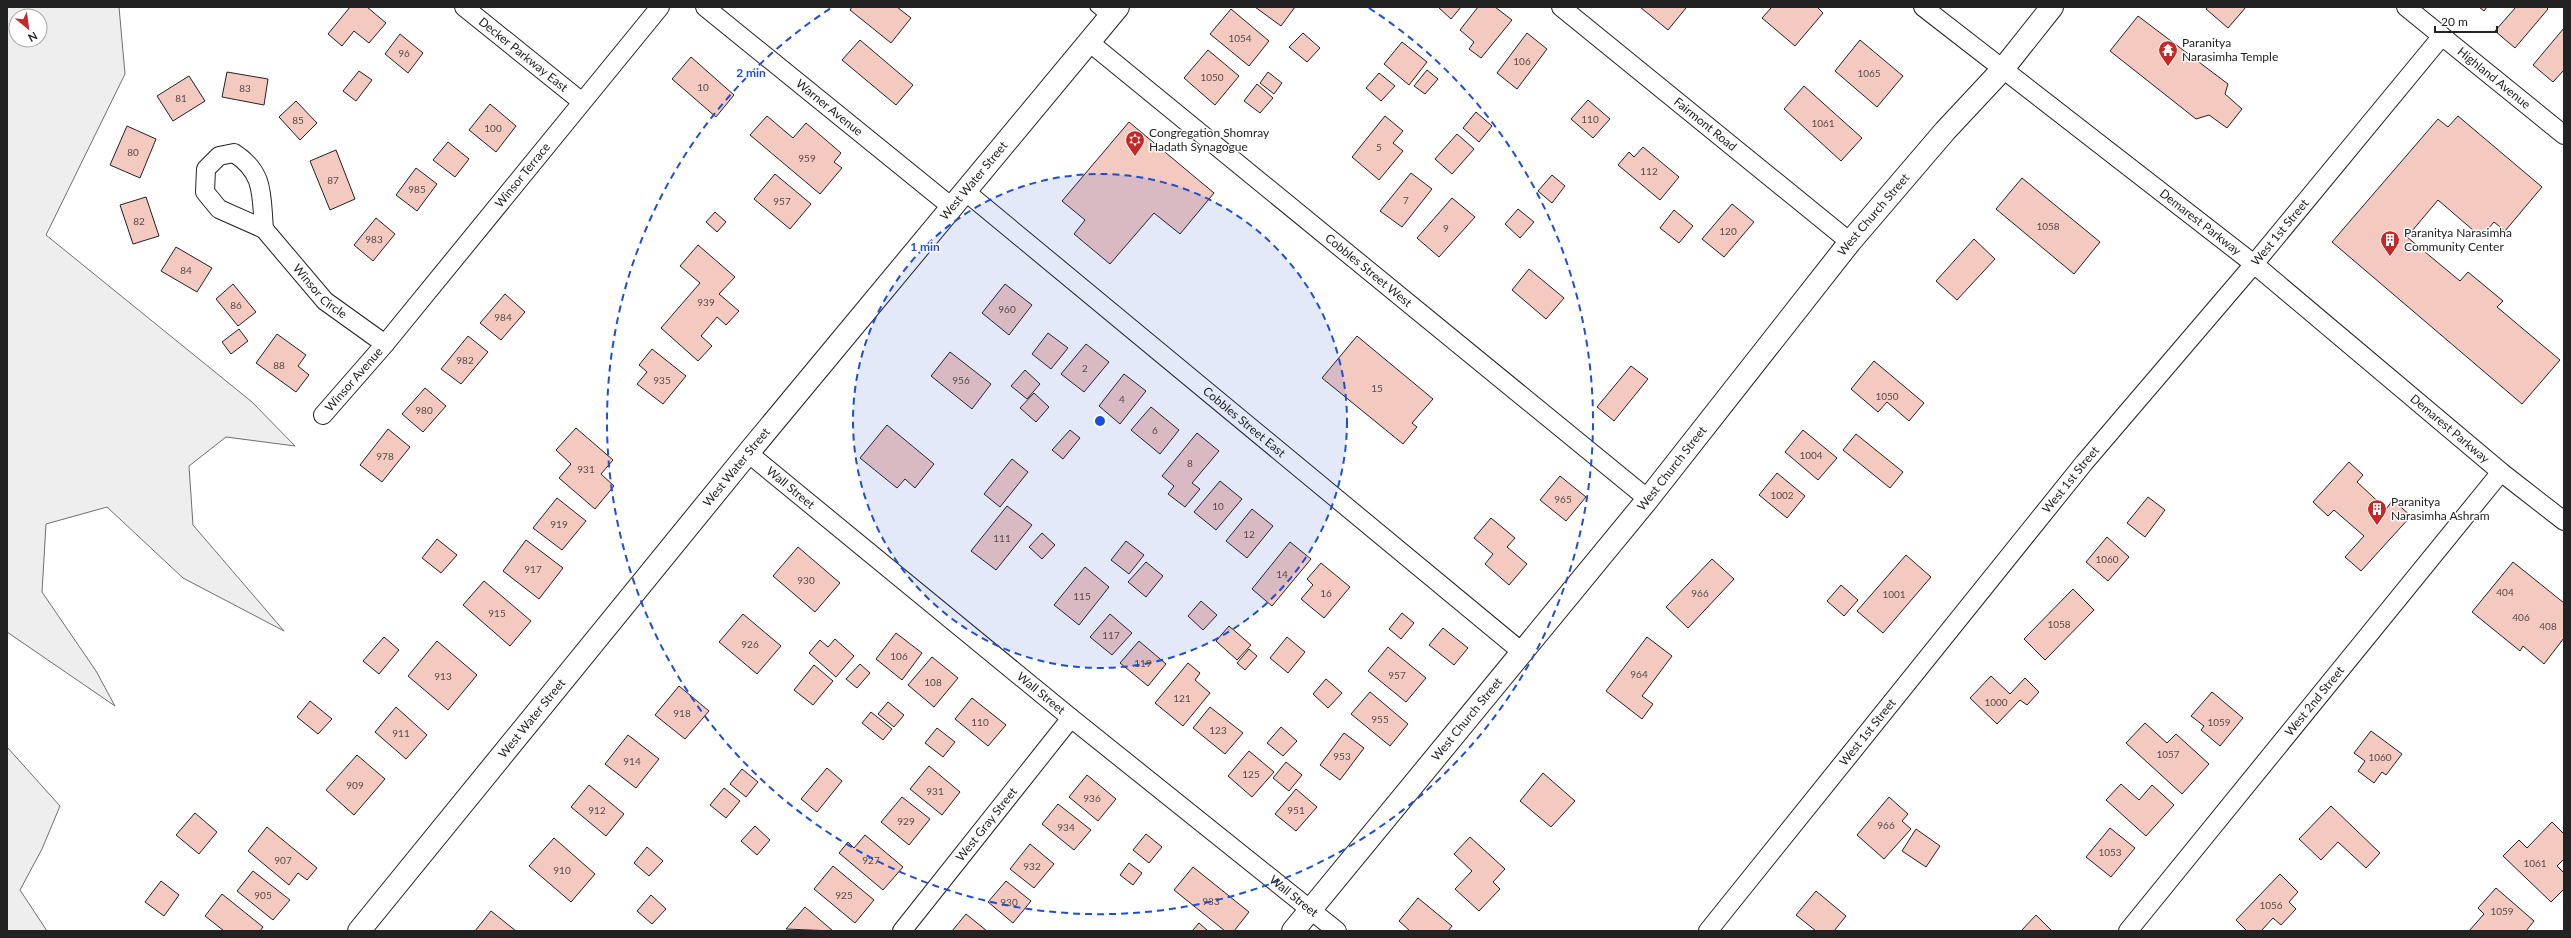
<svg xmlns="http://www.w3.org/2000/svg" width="2571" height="938" font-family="Lato,sans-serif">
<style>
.green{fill:#eee;stroke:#6f6f6f;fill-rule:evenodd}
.building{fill:#f3c9c0;stroke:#222}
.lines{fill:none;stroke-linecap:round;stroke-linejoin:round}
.lane-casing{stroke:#222;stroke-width:11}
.street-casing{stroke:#222;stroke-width:20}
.primary-casing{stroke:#222;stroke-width:24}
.lane{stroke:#fff;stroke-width:9}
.street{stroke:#fff;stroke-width:18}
.primary{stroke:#fff;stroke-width:22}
.ring{fill:none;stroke:#1d4ed8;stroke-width:2;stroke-dasharray:7 5}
.labels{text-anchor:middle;stroke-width:3;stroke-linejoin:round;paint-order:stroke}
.number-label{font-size:10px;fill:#564c4a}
.poi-label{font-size:12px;fill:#222;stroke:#fff;text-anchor:start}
.street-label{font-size:12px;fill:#222;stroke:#fff}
.centre{fill:#1d4ed8;stroke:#fff;stroke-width:2}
.ring-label{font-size:12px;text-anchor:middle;font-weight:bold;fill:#1d4ed8;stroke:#fff;stroke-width:3;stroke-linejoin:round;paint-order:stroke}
</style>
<rect width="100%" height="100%" fill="#fff"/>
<path class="green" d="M7,7h112l6,67 -79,161 206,167 43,44 -69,-9 -37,29 4,59 91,106 -101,-53 -76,-71 -61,17 -4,68 54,79 19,35 -108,-74zM16,16h24v24h-24z
M7,747l53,59 -18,43 -22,41 27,41h-40z"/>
<path class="building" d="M350,7h17l19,16 -17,20 -15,-12 -12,15 -14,-12z
M852,7h45l14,11 -20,25 -41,-33z
M1255,7h40l-14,19z
M1438,7h23l-10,12z
M1478,7h17l17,13 -31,38 -12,-9 5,-7 -14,-12z
M1640,7h45l1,1 -18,22z
M1772,7h45l6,6 -28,33 -33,-28z
M2208,7h38l-18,21 -22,-19z
M2479,7h8l-3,4z
M2516,7h30l2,2 -33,39 -20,-17z
M1231,9l38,32 -20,25 -39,-32z
M2138,16l90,68 -3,10 17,15 -15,19 -18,-13 -13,4 -86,-68z
M2564,28v42l-11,12 -20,-17z
M1303,33l17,15 -13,14 -18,-15z
M1527,33l20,16 -30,40 -20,-16z
M400,34l23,19 -15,20 -23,-19z
M860,40l53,45 -17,20 -54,-45z
M1860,40l43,36 -26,31 -42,-36z
M1402,42l25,20 -18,23 -25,-21z
M1208,50l31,26 -24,29 -31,-27z
M691,57l43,38 -18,22 -44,-38z
M1427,70l11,9 -13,15 -11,-8z
M359,71l13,9 -16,21 -13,-10z
M227,72l41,7 -4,26 -42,-8z
M1268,72l14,11 -8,11 -14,-11z
M1379,73l16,13 -14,15 -15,-13z
M189,76l16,25 -32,20 -16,-25z
M1257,84l16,14 -13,15 -16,-12z
M1804,86l58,52 -21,23 -57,-52z
M1588,100l22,19 -17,19 -22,-19z
M296,101l21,22 -17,17 -21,-23z
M490,104l26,22 -20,26 -27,-22z
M1476,112l16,14 -13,16 -16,-14z
M767,116l26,22 13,-15 35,30 -7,9 8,6 -22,26 -70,-59z
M1385,116l18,15 -10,12 10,8 -24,29 -27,-23z
M2458,116l84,71 -37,44 -11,-9 -13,15 -43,-37 -31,37 53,44 8,-9 35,29 -6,6 63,53 -38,44 -190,-162 106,-123 10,8z
M1129,122l85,71 -34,41 -26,-21 -44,51 -36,-30 11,-14 -23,-19z
M127,126l29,13 -16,39 -30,-13z
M1457,134l17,15 -22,25 -17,-15z
M448,142l21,17 -14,18 -22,-17z
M1643,147l36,30 -19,23 -42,-35 11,-13 5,5z
M336,150l19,49 -25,11 -20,-49z
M416,168l21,16 -20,27 -21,-16z
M1411,173l21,16 -30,38 -22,-16z
M775,174l36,30 -21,25 -36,-30z
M1552,175l13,11 -13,17 -14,-12z
M2022,178l78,64 -26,32 -78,-65z
M146,197l13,39 -26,8 -13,-39z
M1452,198l23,19 -36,40 -22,-19z
M1732,204l22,18 -30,35 -22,-18z
M1518,209l16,13 -14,16 -15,-14z
M1674,210l19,16 -14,17 -19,-15z
M715,212l11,10 -9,10 -11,-10z
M376,218l19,16 -22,27 -19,-16z
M1974,239l21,20 -38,41 -21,-19z
M698,245l37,32 -16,17 20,17 -13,14 -9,-8 -16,19 11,10 -14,15 -37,-33 39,-45 -20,-17z
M176,247l36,21 -15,24 -36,-21z
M1529,269l35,29 -18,21 -34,-29z
M233,284l23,28 -18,14 -22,-27z
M1005,284l27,21 -23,30 -27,-22z
M505,294l20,18 -24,28 -21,-17z
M239,329l9,12 -17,13 -9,-12z
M1048,333l20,15 -17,21 -19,-15z
M277,334l29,21 -8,11 11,9 -13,17 -40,-29z
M468,336l20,16 -27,32 -20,-15z
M1357,336l76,63 -21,24 5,4 -14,17 -81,-66z
M1086,344l23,18 -25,30 -23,-18z
M652,349l34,27 -23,28 -26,-20 10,-12 -8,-7z
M950,352l41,32 -19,25 -41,-33z
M1874,361l50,42 -15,18 -22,-19 -9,10 -27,-23z
M1631,366l17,13 -34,42 -17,-14z
M1025,370l15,14 -13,15 -16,-13z
M1124,374l22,17 -26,33 -21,-18z
M425,388l21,18 -23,26 -21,-18z
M1034,393l15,14 -13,15 -16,-14z
M1151,407l28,23 -19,24 -29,-24z
M887,425l47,39 -19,24 -10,-9 -8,9 -37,-30z
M576,428l37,32 -12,14 13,12 -19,23 -36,-31 12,-14 -15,-14z
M388,429l22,18 -28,35 -22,-17z
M1070,430l10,8 -17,21 -11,-9z
M1803,430l34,28 -19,22 -33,-28z
M1197,433l22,18 -27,32 8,6 -15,18 -17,-13 6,-8 -12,-10z
M1856,434l47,38 -13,16 -47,-38z
M1012,459l16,13 -28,35 -16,-13z
M2349,462l14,13 -6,7 29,27 7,-9 18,16 -50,55 -16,-14 19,-21 -30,-26 -6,6 -15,-14z
M1777,473l28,23 -18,22 -28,-23z
M1560,476l26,21 -20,24 -26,-21z
M1220,481l22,18 -26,31 -22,-18z
M2148,497l17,13 -20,27 -18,-14z
M557,498l29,23 -24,29 -29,-22z
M1007,506l25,19 -36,45 -25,-19z
M1252,509l21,17 -26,32 -21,-17z
M1491,518l24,20 -8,9 20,17 -18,21 -24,-21 8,-10 -19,-16z
M1042,533l13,12 -13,14 -13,-12z
M2107,537l22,20 -21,24 -22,-19z
M437,539l20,16 -16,18 -19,-15z
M526,540l37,28 -24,31 -36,-28z
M1126,541l18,14 -15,19 -18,-14z
M1290,542l21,17 -39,47 -20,-17z
M798,547l42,36 -25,29 -42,-36z
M1906,555l25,22 -48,56 -26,-22z
M1712,559l22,20 -46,49 -22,-21z
M1146,562l17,14 -17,21 -18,-15z
M2513,562l51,41v35l-20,26 -21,-18 -3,5 -48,-39z
M1321,563l29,24 -26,31 -23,-19 12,-14 -6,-6z
M1085,567l24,20 -30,38 -25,-20z
M484,581l47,40 -21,25 -47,-41z
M1841,585l17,15 -14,16 -17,-15z
M2073,589l21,21 -49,50 -21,-21z
M1201,601l16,14 -14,15 -15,-14z
M1402,613l12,10 -13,16 -12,-10z
M743,614l38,32 -24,28 -38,-32z
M1110,614l22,19 -20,22 -22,-18z
M1229,626l22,19 -14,15 -21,-19z
M1443,628l25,20 -14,17 -25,-20z
M896,633l26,20 -20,27 -26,-21z
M384,637l15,13 -20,24 -16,-13z
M1287,637l18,15 -17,21 -18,-15z
M1647,637l25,19 -30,40 11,8 -11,15 -36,-28z
M835,639l19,17 -18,21 -27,-24 11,-13 8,7z
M437,641l40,34 -29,35 -40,-34z
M1139,641l27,23 -18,22 -28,-23z
M1388,647l38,31 -20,24 -38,-31z
M1249,649l8,7 -12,14 -8,-7z
M932,657l26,21 -24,29 -26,-22z
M1188,663l12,10 -5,7 15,13 -27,33 -28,-23z
M860,664l10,9 -13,15 -11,-9z
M814,665l19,16 -20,24 -19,-15z
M1991,676l19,18 15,-16 14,14 -12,13 -7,-5 -23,24 -27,-26z
M1326,679l16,14 -14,15 -15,-14z
M679,686l30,25 -24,28 -30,-24z
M1370,692l38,32 -18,22 -39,-32z
M2212,692l31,26 -23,28 -19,-16 3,-4 -13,-10z
M972,698l34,27 -18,21 -33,-27z
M310,701l22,18 -14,15 -21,-17z
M888,702l16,13 -10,12 -16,-13z
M396,707l31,28 -21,24 -31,-27z
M1210,707l33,26 -18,21 -32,-26z
M871,712l21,17 -9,11 -21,-17z
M2145,723l22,20 9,-9 33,30 -27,30 -56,-51z
M1281,727l16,14 -14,15 -16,-13z
M937,728l18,14 -12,15 -18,-14z
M2371,731l31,23 -16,21 -4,-3 -8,11 -16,-12 7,-10 -11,-8z
M1344,733l20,15 -24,32 -20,-15z
M628,735l31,24 -23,29 -31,-24z
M1249,751l25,21 -22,25 -24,-21z
M357,755l28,24 -31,36 -28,-25z
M1286,762l16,13 -13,16 -16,-13z
M929,766l31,26 -18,23 -32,-26z
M827,768l15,13 -25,31 -16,-13z
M742,769l16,13 -12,15 -16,-13z
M1543,773l32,28 -24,26 -31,-26z
M1087,775l29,24 -18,22 -29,-24z
M2121,784l18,16 13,-15 22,20 -28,31 -40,-36z
M589,785l35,29 -18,22 -35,-29z
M724,788l16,13 -14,17 -16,-13z
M1296,789l21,18 -21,24 -21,-17z
M902,797l28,22 -21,26 -28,-23z
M1889,797l19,17 -6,7 9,8 -27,30 -27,-24z
M1058,804l33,26 -17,20 -32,-26z
M2331,806l49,47 -14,15 -28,-26 -17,18 -22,-21z
M195,813l22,19 -18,22 -23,-19z
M2552,822l12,12v25l-7,7 7,7v16l-13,13 -48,-46 16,-16 8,8z
M755,826l15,14 -13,15 -16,-14z
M267,827l50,41 -10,12 -9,-7 -9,12 -41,-34z
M2110,828l25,20 -24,29 -25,-20z
M1916,829l24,17 -14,21 -24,-16z
M1146,834l16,13 -13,16 -16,-13z
M865,835l38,32 -20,23 -44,-37 9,-11 6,6z
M1470,837l35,32 -12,13 7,7 -21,22 -24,-22 17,-18 -18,-17z
M554,838l41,36 -24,28 -42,-36z
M1030,844l24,20 -20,24 -24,-19z
M647,847l16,14 -14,15 -15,-13z
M1129,863l13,10 -9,12 -13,-10z
M833,866l41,34 -19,23 -41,-34z
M1193,867l56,45 -15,19h-9l-51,-41z
M253,871l37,29 -17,20 -36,-29z
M2280,874l18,18 -9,10 7,7 -15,16 -8,-7 -12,13h-14l-11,-11z
M161,881l18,14 -15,21 -19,-14z
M1006,881l25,20 -18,22 -25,-21z
M2496,888l38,33 -8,10h-57l15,-17 -6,-6z
M1816,891l30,25 -12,15h-18l-20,-16z
M222,894l41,33 -3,4h-36l-19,-15z
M651,895l15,14 -14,15 -15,-13z
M1418,898l34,28 -4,5h-38l-11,-10z
M805,907l28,24 -47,-2z
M491,911l25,20h-41z
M966,914l21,17h-35z
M2036,915l16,16h-31z
M1199,923l9,8h-16z"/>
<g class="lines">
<defs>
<path id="lane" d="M1095,7l14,12"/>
<g id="street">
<path id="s1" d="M464,7l118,95"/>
<path id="s2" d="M705,7l248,201"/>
<path id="s3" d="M1561,7l289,235"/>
<path id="s4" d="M1923,7l331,257 247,208 63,49"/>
<path id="s5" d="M2406,7l158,128"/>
<path id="s6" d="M1089,42l559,457"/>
<path d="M234,153c31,20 27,42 30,76l-45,-20 -14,-17 1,-23 13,-13z"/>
<path id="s7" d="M966,192l556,460"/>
<path id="s8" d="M264,229l61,72 60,43"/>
<path id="s9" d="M323,415l62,-71 275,-337"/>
<path id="s10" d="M748,453l323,265 266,213"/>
<path id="s11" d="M902,931l169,-213"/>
<path id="s12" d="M1708,931l376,-468 170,-199 188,-228"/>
<path id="s13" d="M2128,931l373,-459"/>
</g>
<g id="primary">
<path id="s14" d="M359,931l389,-478 370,-446"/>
<path id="s15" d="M1293,931l355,-432 202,-257 95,-111 57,-61 50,-63"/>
</g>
</defs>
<use href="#lane" class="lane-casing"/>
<use href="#street" class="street-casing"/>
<use href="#primary" class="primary-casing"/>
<use href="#lane" class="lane"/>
<use href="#street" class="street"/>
<use href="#primary" class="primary"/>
</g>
<circle cx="1100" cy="421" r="247" fill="#1d4ed8" fill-opacity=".12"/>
<g class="ring">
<circle cx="1100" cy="421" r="247"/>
<path d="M1369 8A493 493 0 1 1 831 8"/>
</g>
<defs>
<symbol id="temple-pin" viewBox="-11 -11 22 30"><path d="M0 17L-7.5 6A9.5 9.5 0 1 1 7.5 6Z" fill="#c62828" stroke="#fff"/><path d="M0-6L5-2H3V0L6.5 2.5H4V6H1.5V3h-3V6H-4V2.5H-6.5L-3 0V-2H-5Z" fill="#fff"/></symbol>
<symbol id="synagogue-pin" viewBox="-11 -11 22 30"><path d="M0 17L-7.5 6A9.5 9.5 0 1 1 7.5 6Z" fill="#c62828" stroke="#fff"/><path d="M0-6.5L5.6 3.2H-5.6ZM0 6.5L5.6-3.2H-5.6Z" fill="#fff"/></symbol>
<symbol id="building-pin" viewBox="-11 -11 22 30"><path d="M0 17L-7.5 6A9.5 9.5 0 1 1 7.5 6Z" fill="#c62828" stroke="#fff"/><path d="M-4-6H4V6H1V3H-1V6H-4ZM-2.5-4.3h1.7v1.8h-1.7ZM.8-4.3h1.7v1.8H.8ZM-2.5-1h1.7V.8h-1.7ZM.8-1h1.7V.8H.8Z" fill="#fff"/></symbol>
</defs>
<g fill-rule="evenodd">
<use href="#temple-pin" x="2157" y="39" width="22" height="30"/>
<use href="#synagogue-pin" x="1124" y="129" width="22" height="30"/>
<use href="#building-pin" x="2379" y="229" width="22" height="30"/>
<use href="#building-pin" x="2366" y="498" width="22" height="30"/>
</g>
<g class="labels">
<g class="number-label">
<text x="1240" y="42">1054</text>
<text x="404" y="57">96</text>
<text x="1522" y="65">106</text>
<text x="1869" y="77">1065</text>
<text x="1212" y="81">1050</text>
<text x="703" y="91">10</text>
<text x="245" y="92">83</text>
<text x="181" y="102">81</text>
<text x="1590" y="123">110</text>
<text x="298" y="124">85</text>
<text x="1823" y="127">1061</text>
<text x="493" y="132">100</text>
<text x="1379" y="151">5</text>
<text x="133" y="156">80</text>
<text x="807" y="162">959</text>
<text x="1649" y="175">112</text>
<text x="333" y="184">87</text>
<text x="417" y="193">985</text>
<text x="1406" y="204">7</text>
<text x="782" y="205">957</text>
<text x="139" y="225">82</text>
<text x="2048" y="230">1058</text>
<text x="1446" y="232">9</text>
<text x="1728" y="235">120</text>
<text x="374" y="243">983</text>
<text x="186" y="274">84</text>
<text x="706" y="306">939</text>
<text x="236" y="309">86</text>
<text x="1007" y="313">960</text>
<text x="503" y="321">984</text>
<text x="465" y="364">982</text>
<text x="279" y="369">88</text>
<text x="1085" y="372">2</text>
<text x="662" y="384">935</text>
<text x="961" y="384">956</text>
<text x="1377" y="392">15</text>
<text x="1887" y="400">1050</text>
<text x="1122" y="403">4</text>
<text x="424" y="414">980</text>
<text x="1155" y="434">6</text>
<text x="1811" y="459">1004</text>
<text x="385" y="460">978</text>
<text x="1190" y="467">8</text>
<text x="586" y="473">931</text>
<text x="1782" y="499">1002</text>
<text x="1563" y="503">965</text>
<text x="1218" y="510">10</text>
<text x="559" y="528">919</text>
<text x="1249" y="538">12</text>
<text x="1002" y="542">111</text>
<text x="2107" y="563">1060</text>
<text x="533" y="573">917</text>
<text x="1282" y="578">14</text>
<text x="806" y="584">930</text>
<text x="2505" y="596">404</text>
<text x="1326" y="597">16</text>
<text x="1700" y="597">966</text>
<text x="1894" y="598">1001</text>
<text x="1082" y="600">115</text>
<text x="497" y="617">915</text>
<text x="2521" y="621">406</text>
<text x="2059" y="628">1058</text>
<text x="2548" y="630">408</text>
<text x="1111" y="639">117</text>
<text x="750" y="648">926</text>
<text x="899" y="660">106</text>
<text x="1143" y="667">119</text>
<text x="1639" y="678">964</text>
<text x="1397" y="679">957</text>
<text x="443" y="680">913</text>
<text x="933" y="686">108</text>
<text x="1182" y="702">121</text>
<text x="1996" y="706">1000</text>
<text x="682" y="717">918</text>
<text x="1380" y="723">955</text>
<text x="980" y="726">110</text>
<text x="2219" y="726">1059</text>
<text x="1218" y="734">123</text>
<text x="401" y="737">911</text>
<text x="2168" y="758">1057</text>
<text x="1342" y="760">953</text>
<text x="2380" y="761">1060</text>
<text x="632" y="765">914</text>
<text x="1251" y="778">125</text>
<text x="355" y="789">909</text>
<text x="935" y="795">931</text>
<text x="1092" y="802">936</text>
<text x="597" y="814">912</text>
<text x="1296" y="814">951</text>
<text x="906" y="825">929</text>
<text x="1886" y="829">966</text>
<text x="1066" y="831">934</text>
<text x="2110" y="856">1053</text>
<text x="283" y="864">907</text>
<text x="871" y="864">927</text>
<text x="2535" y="867">1061</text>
<text x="1032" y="870">932</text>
<text x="562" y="874">910</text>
<text x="263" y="899">905</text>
<text x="844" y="899">925</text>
<text x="1211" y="905">933</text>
<text x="1009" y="906">930</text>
<text x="2271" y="909">1056</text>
<text x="2502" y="915">1059</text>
</g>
<g class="poi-label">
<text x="2182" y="47">Paranitya<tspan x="2182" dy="14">Narasimha Temple</tspan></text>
<text x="1149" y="137">Congregation Shomray<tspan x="1149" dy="14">Hadath Synagogue</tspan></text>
<text x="2404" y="237">Paranitya Narasimha<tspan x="2404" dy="14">Community Center</tspan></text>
<text x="2391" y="506">Paranitya<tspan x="2391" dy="14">Narasimha Ashram</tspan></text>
</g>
<g class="street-label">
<text dy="4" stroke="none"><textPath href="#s1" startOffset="76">Decker Parkway East</textPath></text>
<text dy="4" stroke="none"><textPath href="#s5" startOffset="113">Highland Avenue</textPath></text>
<text dy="4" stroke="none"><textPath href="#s2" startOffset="160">Warner Avenue</textPath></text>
<text dy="4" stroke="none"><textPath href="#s3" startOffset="186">Fairmont Road</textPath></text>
<text dy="4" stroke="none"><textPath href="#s9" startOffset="312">Winsor Terrace</textPath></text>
<text dy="4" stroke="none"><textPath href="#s14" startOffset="970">West Water Street</textPath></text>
<text dy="4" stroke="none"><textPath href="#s15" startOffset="922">West Church Street</textPath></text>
<text dy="4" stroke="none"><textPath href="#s4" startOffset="351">Demarest Parkway</textPath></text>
<text dy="4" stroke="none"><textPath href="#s12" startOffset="903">West 1st Street</textPath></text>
<text dy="4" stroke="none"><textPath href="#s6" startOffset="361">Cobbles Street West</textPath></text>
<text dy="4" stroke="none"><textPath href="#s8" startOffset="84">Winsor Circle</textPath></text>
<text dy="4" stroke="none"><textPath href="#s9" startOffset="47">Winsor Avenue</textPath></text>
<text dy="4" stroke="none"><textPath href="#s7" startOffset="361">Cobbles Street East</textPath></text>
<text dy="4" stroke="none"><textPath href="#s4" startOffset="675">Demarest Parkway</textPath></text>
<text dy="4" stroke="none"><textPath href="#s14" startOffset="598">West Water Street</textPath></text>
<text dy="4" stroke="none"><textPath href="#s15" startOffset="598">West Church Street</textPath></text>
<text dy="4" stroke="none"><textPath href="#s12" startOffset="579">West 1st Street</textPath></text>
<text dy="4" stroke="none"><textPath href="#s10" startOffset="55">Wall Street</textPath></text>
<text dy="4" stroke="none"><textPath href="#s10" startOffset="379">Wall Street</textPath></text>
<text dy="4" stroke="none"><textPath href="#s13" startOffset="296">West 2nd Street</textPath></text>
<text dy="4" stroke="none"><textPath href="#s14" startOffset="274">West Water Street</textPath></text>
<text dy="4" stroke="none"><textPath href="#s15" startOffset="274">West Church Street</textPath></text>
<text dy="4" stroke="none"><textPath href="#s12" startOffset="255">West 1st Street</textPath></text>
<text dy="4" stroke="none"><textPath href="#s11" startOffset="136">West Gray Street</textPath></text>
<text dy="4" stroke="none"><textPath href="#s10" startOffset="703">Wall Street</textPath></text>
</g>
</g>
<circle cx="1100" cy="421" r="6" class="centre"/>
<g class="ring-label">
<text x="751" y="77">2 min</text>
<text x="925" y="251">1 min</text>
</g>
<rect width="2571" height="938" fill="none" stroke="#222222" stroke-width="16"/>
<g transform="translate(28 28) rotate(151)"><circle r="19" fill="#ffffff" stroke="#a7a7a7"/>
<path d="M0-3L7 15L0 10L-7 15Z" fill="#c62828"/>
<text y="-6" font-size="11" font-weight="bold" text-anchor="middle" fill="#222222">N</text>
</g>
<path d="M2435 26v6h62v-6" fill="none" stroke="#222222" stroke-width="2"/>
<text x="2441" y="26" font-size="12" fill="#222222" stroke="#ffffff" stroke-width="3" paint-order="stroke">20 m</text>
</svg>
